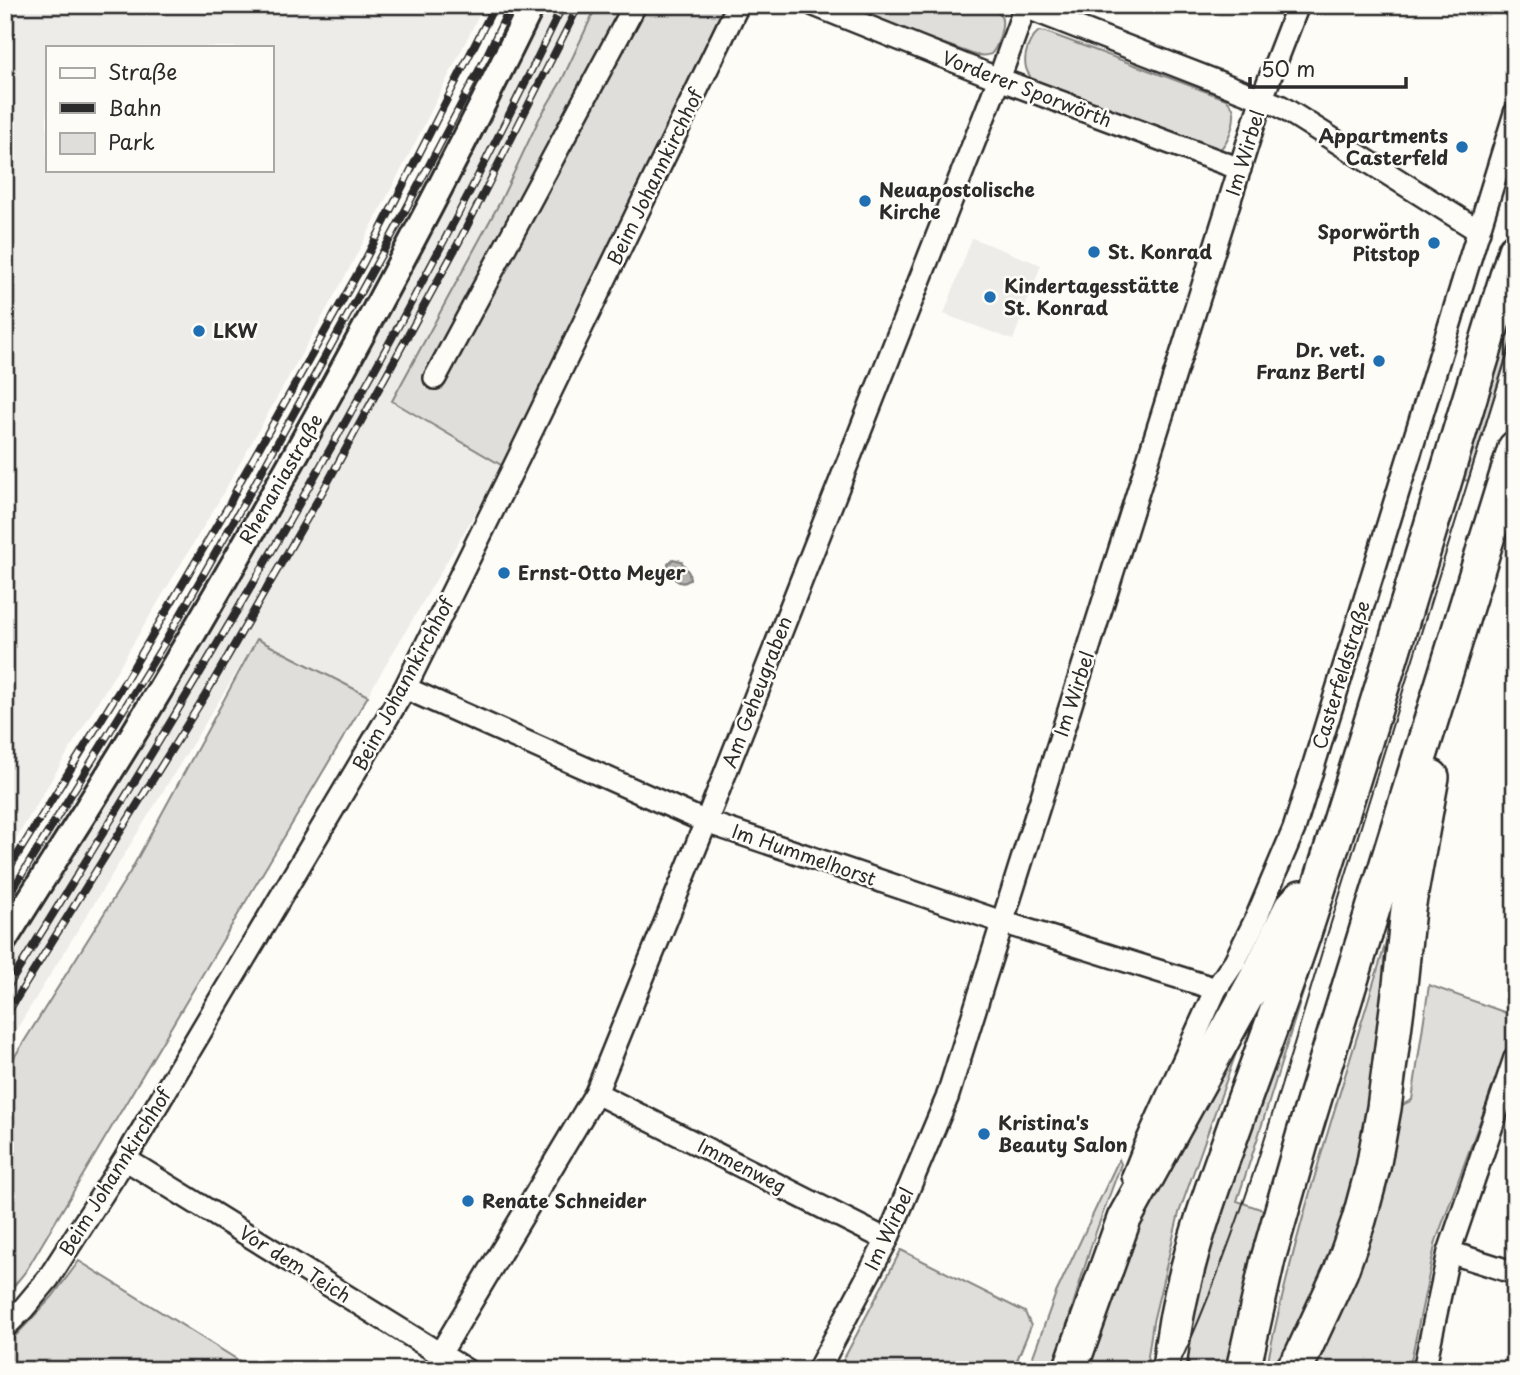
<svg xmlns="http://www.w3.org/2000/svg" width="1520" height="1375" font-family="'Playpen Sans',sans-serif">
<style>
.built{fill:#edece8;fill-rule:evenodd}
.green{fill:#dfdeda;stroke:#858482;stroke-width:2}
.water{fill:#b5b4b1;stroke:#7e7d7b;stroke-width:2}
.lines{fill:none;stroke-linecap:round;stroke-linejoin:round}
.minor-casing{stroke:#2b2b2b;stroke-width:26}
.tertiary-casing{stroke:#2b2b2b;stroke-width:30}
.trunk-casing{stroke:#2b2b2b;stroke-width:38}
.minor{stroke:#fdfcf7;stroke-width:21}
.tertiary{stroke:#fdfcf7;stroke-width:24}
.trunk{stroke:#fdfcf7;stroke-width:33}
.tram{stroke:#2b2b2b;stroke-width:2}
.rail-casing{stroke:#2b2b2b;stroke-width:8}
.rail{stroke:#fdfcf7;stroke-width:5;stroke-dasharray:16;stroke-linecap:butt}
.poi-dot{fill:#1f6fb2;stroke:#fdfcf7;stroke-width:2.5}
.labels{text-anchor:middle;stroke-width:5;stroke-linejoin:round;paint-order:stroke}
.street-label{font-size:19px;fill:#2b2b2b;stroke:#fdfcf7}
.poi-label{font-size:19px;font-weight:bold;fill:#2b2b2b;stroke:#fdfcf7;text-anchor:start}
</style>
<rect width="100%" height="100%" fill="#fdfcf7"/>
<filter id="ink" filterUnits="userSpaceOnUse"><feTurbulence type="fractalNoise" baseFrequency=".0143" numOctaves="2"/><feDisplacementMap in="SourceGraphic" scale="14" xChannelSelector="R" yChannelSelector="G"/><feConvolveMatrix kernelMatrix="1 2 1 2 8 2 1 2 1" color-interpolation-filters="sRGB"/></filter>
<g filter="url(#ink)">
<path class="built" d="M5,5h479l-72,144 -65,124 -86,153 -44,78 -212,353zM47,47h224v123h-224z
M547,5h50l-35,75 -23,39 -39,83 -108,198 111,66 -135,229 -111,-56 -252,409v-85l170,-273 141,-241 134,-250z
M972,238l69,27 -28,75 -69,-26z"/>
<path class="green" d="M597,5h131l-225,461 -111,-65 108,-199 39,-83 23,-39z
M837,5h142c6,3 16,5 21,10 6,6 -2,31 -8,38 -4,4 -11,2 -17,2z
M1039,31l7,1 180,67c4,5 9,9 8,16 0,13 -8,31 -18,38l-188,-72 2,-5c-10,-13 -3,-35 9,-45z
M1515,300v27l-47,154 -7,-2z
M257,639l111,57 -342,575 -21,26v-225l125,-200z
M1393,918l-21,202 40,-20 17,-115 86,31v10l-79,215 -27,129h-143c31,-155 83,-301 127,-452z
M1315,954l-56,180 -22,67 29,10 -37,159h-45l20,-115z
M1250,1014l-71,199 -26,109 -7,48h-60l32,-105z
M1119,1159l2,5 -28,76 -40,130h-25l28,-77z
M901,1250l124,62 6,14 -18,44h-175z
M79,1261l175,109h-249v-23l47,-50z"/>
<path class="water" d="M673,559l8,2 8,12 1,6c-10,10 -22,-4 -22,-15z"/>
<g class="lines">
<defs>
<path id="minor" d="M814,5l185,74 241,90
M1020,5l260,101 199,125
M435,378l200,-373
M405,688l301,134 296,100 214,67
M596,1093l291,147
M125,1159l341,211
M1133,1176l11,-28 72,-159 19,-28 20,-40 39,-92 221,-716
M1449,1252l66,21
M5,1327l18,-18 25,-30 77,-120 280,-471 108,-219 225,-464
M440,1354l156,-261 110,-271 293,-743 26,-72
M818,1370l69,-130 60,-142 315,-1000 36,-93
M1424,1370l25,-118 66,-194"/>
<path id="tertiary" d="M5,939c44,-71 89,-140 132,-211 141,-235 274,-476 395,-723"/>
<path id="trunk" d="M1070,1370l54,-151 137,-249 30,-62 10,-11
M1169,1370c7,-78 33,-155 60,-228 27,-77 58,-154 83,-233 71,-218 135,-439 203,-659
M1243,1370l25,-111 36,-126 211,-685
M1292,1370l9,-13 40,-86 18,-51 14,-52 11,-60 16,-123 8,-76 24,-132"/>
</defs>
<use href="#minor" class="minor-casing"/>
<use href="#tertiary" class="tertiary-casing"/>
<use href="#trunk" class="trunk-casing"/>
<use href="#minor" class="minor"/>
<use href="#tertiary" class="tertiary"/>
<use href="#trunk" class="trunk"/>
<path class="tram" d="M1177,1370c64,-138 104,-286 149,-431 63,-203 126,-406 189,-609"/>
<defs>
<path id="rail" d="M5,6v-1
M5,875l119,-192 106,-180 11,-23 122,-216 132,-259
M5,902l160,-260 88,-155 143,-259 91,-173 24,-50
M5,991c201,-321 394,-644 558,-986
M5,1017l201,-323 118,-205 136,-249 119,-235"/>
</defs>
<use href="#rail" class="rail-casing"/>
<use href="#rail" class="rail"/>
</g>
</g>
<g class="poi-dot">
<circle cx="1462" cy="147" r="7"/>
<circle cx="865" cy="201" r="7"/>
<circle cx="1434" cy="243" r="7"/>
<circle cx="1094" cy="252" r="7"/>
<circle cx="990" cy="297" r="7"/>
<circle cx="199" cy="331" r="7"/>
<circle cx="1379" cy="361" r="7"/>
<circle cx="504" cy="573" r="7"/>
<circle cx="984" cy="1134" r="7"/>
<circle cx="468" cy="1201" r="7"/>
</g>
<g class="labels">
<g class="street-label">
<text transform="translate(1027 89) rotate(21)" y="7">Vorderer Sporwörth</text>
<text transform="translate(1245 153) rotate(-73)" y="7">Im Wirbel</text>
<text transform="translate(655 177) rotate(-64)" y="7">Beim Johannkirchhof</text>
<text transform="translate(281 479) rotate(-60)" y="7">Rhenaniastraße</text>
<text transform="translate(1341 675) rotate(-73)" y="7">Casterfeldstraße</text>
<text transform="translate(403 684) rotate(-62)" y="7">Beim Johannkirchhof</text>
<text transform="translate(757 692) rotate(-69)" y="7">Am Geheugraben</text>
<text transform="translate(1074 694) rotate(-72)" y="7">Im Wirbel</text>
<text transform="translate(804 855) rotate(19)" y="7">Im Hummelhorst</text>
<text transform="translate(742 1166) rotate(27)" y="7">Immenweg</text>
<text transform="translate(115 1172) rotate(-58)" y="7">Beim Johannkirchhof</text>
<text transform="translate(889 1229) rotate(-65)" y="7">Im Wirbel</text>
<text transform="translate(295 1264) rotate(32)" y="7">Vor dem Teich</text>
</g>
<g class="poi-label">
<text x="1448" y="143" text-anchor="end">Appartments<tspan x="1448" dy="22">Casterfeld</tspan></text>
<text x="879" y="197">Neuapostolische<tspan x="879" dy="22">Kirche</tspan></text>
<text x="1420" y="239" text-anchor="end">Sporwörth<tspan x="1420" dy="22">Pitstop</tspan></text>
<text x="1108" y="259">St. Konrad</text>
<text x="1004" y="293">Kindertagesstätte<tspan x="1004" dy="22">St. Konrad</tspan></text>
<text x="213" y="338">LKW</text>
<text x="1365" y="357" text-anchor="end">Dr. vet.<tspan x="1365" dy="22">Franz Bertl</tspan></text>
<text x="518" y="580">Ernst-Otto Meyer</text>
<text x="998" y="1130">Kristina's<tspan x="998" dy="22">Beauty Salon</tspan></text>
<text x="482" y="1208">Renate Schneider</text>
</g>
</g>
<rect width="1520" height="1375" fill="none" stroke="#fdfcf7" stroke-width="28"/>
<rect x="14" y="14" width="1492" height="1347" fill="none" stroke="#2b2b2b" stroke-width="2.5" filter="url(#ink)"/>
<rect x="46" y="46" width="228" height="126" fill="#fdfcf7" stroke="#a9a8a5" stroke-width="2"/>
<rect x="60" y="68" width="35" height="10" fill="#fdfcf7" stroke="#a9a8a5" stroke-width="2"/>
<text x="108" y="80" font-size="21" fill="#2b2b2b">Straße</text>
<rect x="60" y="103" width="35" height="10" fill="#2b2b2b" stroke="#a9a8a5" stroke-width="2"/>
<text x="108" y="116" font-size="21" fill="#2b2b2b">Bahn</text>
<rect x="60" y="133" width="35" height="21" fill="#dfdeda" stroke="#a9a8a5" stroke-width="2"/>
<text x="108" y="150" font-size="21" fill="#2b2b2b">Park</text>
<path d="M1250 77v10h156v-10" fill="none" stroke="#2b2b2b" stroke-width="3.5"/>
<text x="1261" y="77" font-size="21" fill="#2b2b2b" stroke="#fdfcf7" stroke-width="5" paint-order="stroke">50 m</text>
</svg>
